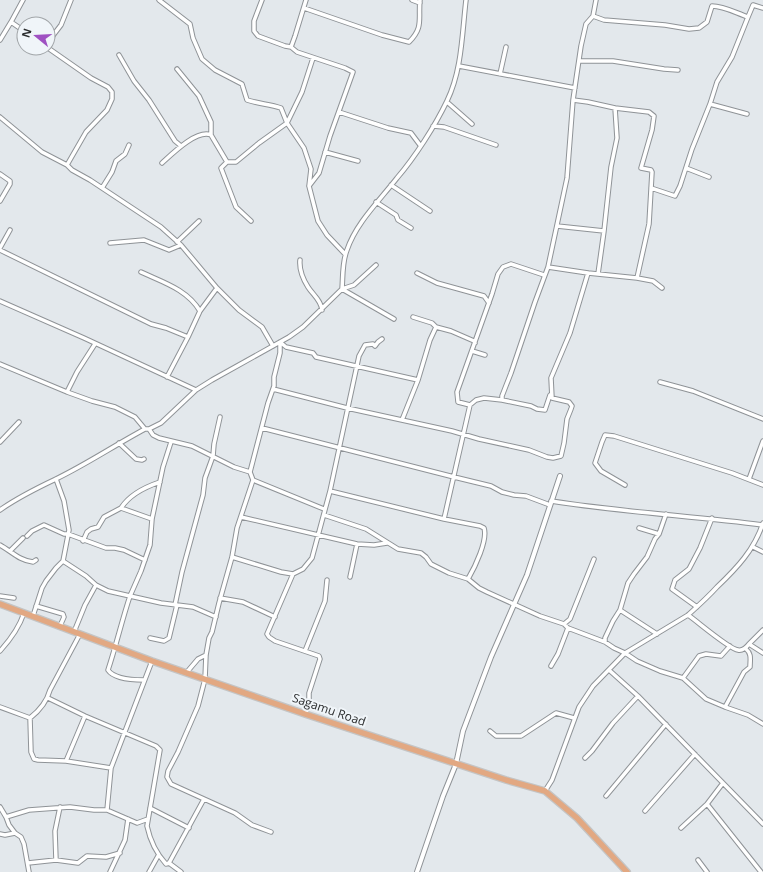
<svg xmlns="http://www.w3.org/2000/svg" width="763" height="872" font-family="'Open Sans',sans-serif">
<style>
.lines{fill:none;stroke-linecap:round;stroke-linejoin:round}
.minor-casing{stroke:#8f9397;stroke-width:5.5}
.tertiary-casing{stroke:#8f9397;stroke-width:6}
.trunk-casing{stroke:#c4c4c4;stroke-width:8}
.minor{stroke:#fff;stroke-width:3.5}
.tertiary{stroke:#fff;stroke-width:4}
.trunk{stroke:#e2a882;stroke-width:5.5}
.labels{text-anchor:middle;stroke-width:4;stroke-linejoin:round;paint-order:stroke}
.street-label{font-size:12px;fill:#2b2d2e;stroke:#f0f5f9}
</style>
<rect width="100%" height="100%" fill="#e3e8ec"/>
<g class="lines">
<defs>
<path id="minor" d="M159,0l31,24 3,14 9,21 13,11 27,14 5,16c12,4 23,4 34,8l6,15 -28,20 -23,19h-9l-16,-27v-13l-12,-26 -22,-27
M262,0l-8,21v10l4,5 27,10 6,1 6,5 48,16 8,4 -23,64 -11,37 -10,13
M412,0l8,3
M304,8l78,27 27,7c15,-15 9,-23 11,-42
M593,16l11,4 61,5 24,4 10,-1 8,-6 5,-16c12,0 24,7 36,11l5,-12 10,3
M11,22l12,-22
M0,40l11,-18 13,9
M48,42l13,-17 10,-25
M291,47l4,-11 11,-36
M48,48l43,30 17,9 4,5v7l-5,11 -21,22 -19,33 5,5 18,10 71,47 20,18 36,43 22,22 23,17 11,19
M119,55l15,26 15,19 26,41 6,5
M313,58l-11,34 -15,31 17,25 7,21 -2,17 9,35 9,14 18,19
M579,61h34l51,8 14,1
M459,66l116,22
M500,74l6,-27
M573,100l15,2 27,6 2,30 -6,29 -7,64 -6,43
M447,102l25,22
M710,104l7,-22 15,-25 16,-40
M615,108l34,4 5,4 -2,14 -11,38 10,2 1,2 -3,52 -12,54
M339,112l49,16 23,5 9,12
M0,117l42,35 25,13
M433,126l11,1 52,18
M325,152l33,9
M227,162l-6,6 15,39 15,14
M162,163c10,-9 35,-34 49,-28
M686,168l23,9
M0,174l10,7v3l-10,17
M391,185l39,26
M102,188l10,-16 4,-11 9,-7 4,-9
M651,188l24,8 5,-10 12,-37 18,-45 37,10
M376,202l20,13 2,5 13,8
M557,226l47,5
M177,242l22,-21
M110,243l34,-3 25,10 12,-5
M0,248l10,-18
M0,250l151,74 15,4 22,9
M300,260c-1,10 3,19 8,27 5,8 13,13 14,23
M548,267l19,-89 6,-78 8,-54 5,-22 7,-8 3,-16
M141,272c21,10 46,17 59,39
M417,273l20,10 47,13 5,7
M342,289c1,-12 0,-27 5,-39 9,-27 33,-50 50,-72 18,-21 38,-52 50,-77 15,-31 15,-67 19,-101
M342,289l52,30
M0,301l84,37 112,52
M413,317l19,6 4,4 15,4 23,10 1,2
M280,342l6,5 27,6 3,4 102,23
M472,351l13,4
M0,364l67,28 25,9 23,6 20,10 10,12
M167,377l21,-40 12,-26 17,-23
M660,382l33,9 70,28
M273,389l74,19 105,23 27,8 50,11 18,7 6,1 8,-2 3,-13 3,-24 4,-10 1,-3 -3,-4 -17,-4 -1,-20 19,-45 18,-60
M67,392l10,-20 18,-28
M502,400v-4l9,-23 24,-71 13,-35 40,6 49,5 16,3 9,7
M470,405l-12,-3 -1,-10 35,-98 6,-20 5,-7 8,-3 33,11
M402,420l16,-40 12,-40 6,-13
M262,428l192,49 37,9 11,6 12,3 12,1 24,9
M0,442l19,-20
M171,442l-8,25 -11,52 -2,26 -9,26 -11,25 31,7 32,4 23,10
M119,443l17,16 6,1 2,-1
M250,472l18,-69 6,-17v-9l6,-24v-11
M749,479l14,-38
M253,480l71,29
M625,485l-24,-14 -6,-8 7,-21 3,-7 9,1 118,37 31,12
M330,491l114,28 36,7 4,2c4,12 -9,39 -16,51
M551,501c70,11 141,15 212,24
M121,508c9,-14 24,-21 39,-26
M0,510c17,-12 37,-22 56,-31 31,-15 59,-34 89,-50h4
M324,515l42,14 32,20 23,4 5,4 5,7 18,9 19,6 11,9 8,4 53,24 24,8 4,4 37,14 9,6 11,5 12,8 23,10 23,7 23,21 19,8 23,8 15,9
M241,517l116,27 17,1 13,-2
M444,519l26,-114 6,-5 8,-2 18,2 29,6 6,3 8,1 5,-15
M639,528l20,6
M27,536l5,-5 12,-6 20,9h4l38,14h9l9,2 21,10
M83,541l4,-9 4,-3 7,-2 6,-10 17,-9 31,11
M0,545c11,6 20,16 33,17l3,-2
M753,547l10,5
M10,551l13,-13
M232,557l49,15 12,2 10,-5 9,-11 18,-67 29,-135 6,-11 8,-1 2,2 3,-4 4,-3
M63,561l23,15 10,9 12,6 22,5c-8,24 -14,50 -22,74 6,9 26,10 36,10
M293,574l-26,60 2,3 6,4 44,15 1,3 -11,34v12l-4,9
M350,577l7,-33
M0,596l14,2
M220,598l23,4 32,15
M175,605l7,-33 21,-77 2,-17 8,-22 1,-12 6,-27
M36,606l27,8 1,3 -4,9
M697,607l-25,-18 3,-9 14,-11 11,-21 12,-30
M620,610l37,24
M688,615c9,6 41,34 50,35 5,1 8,-2 11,-6l14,9
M33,616l9,-28 4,-7 10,-13 7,-7 6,-31 -5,-29 -8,-22
M564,624l6,-5 24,-60
M74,632l11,-27 11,-20
M150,638l14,3 5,-3 8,-33
M605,642v-4l8,-17 7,-11 8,-27 6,-9 13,-17 8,-18 4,-5 7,-20
M749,644l14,-14
M0,651c11,-12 19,-23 24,-38
M305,651l20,-50 2,-21
M551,666l7,-12 10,-26
M609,670l29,26 125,128
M187,672l11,-13 8,-4
M683,678l16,-22 7,-2 15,2 9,-10
M48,698l37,18 71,30 4,4 -13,76c3,14 9,27 19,38l3,-1 12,9
M0,707l30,11c9,-7 17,-17 20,-28l30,-56
M725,707l19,-35 6,-5c0,-7 2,-13 -4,-18
M30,718l1,34 3,7 4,1 28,1 45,7
M490,731l6,5h25l35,-23 18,5
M585,758l7,-7 21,-28 25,-27
M66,761l19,-45
M545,791l7,-11 27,-73 14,-21 32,-33 63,-38c10,-9 20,-18 29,-28 20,-19 37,-37 46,-64
M606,796l60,-72
M707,804l54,68
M0,807l6,10 3,8 6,8 6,4 3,7 5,28
M150,808l39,20
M107,810l4,-42 41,-107
M645,811l50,-57
M6,817l23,-7 41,-3 24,3h13l30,13 11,-4
M681,828l26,-24 16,-21
M271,832l-19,-7 -17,-12 -64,-29 -4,-7 1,-6 10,-19 20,-46 7,-27 1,-24 3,-17 3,-6 7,-29 13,-46 5,-29 16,-48 -3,-8 -16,-5 -42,-21 -33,-8 -6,-3 -4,-6 12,-6 35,-33 16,-10 77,-43 14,-10 39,-38 12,-4 22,-20
M0,834l5,1 10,-2
M56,860l-1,-29 5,-24
M698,860l9,12
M28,863l28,-3 22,3 9,-7 19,1 14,-4
M169,863l35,-64
M110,872l15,-32 3,-21
M149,872l9,-16"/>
<path id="tertiary" d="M417,872l26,-76 13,-32 7,-33 28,-74 36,-82 33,-99"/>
<path id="trunk" d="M0,604l152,57 153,53 201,66 39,11 32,27 50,54"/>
</defs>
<use href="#minor" class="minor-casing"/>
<use href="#tertiary" class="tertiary-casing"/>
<use href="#trunk" class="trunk-casing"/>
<use href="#minor" class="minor"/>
<use href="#tertiary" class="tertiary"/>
<use href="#trunk" class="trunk"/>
</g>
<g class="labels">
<g class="street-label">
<text transform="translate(329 710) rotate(19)" y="4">Sagamu Road</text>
</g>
</g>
<g transform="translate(36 36) rotate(288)"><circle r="19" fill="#f0f5f9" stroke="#a1a5a8"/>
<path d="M0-3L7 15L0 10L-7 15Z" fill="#9f51c2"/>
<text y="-6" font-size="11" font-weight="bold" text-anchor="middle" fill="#2b2d2e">N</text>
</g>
</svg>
